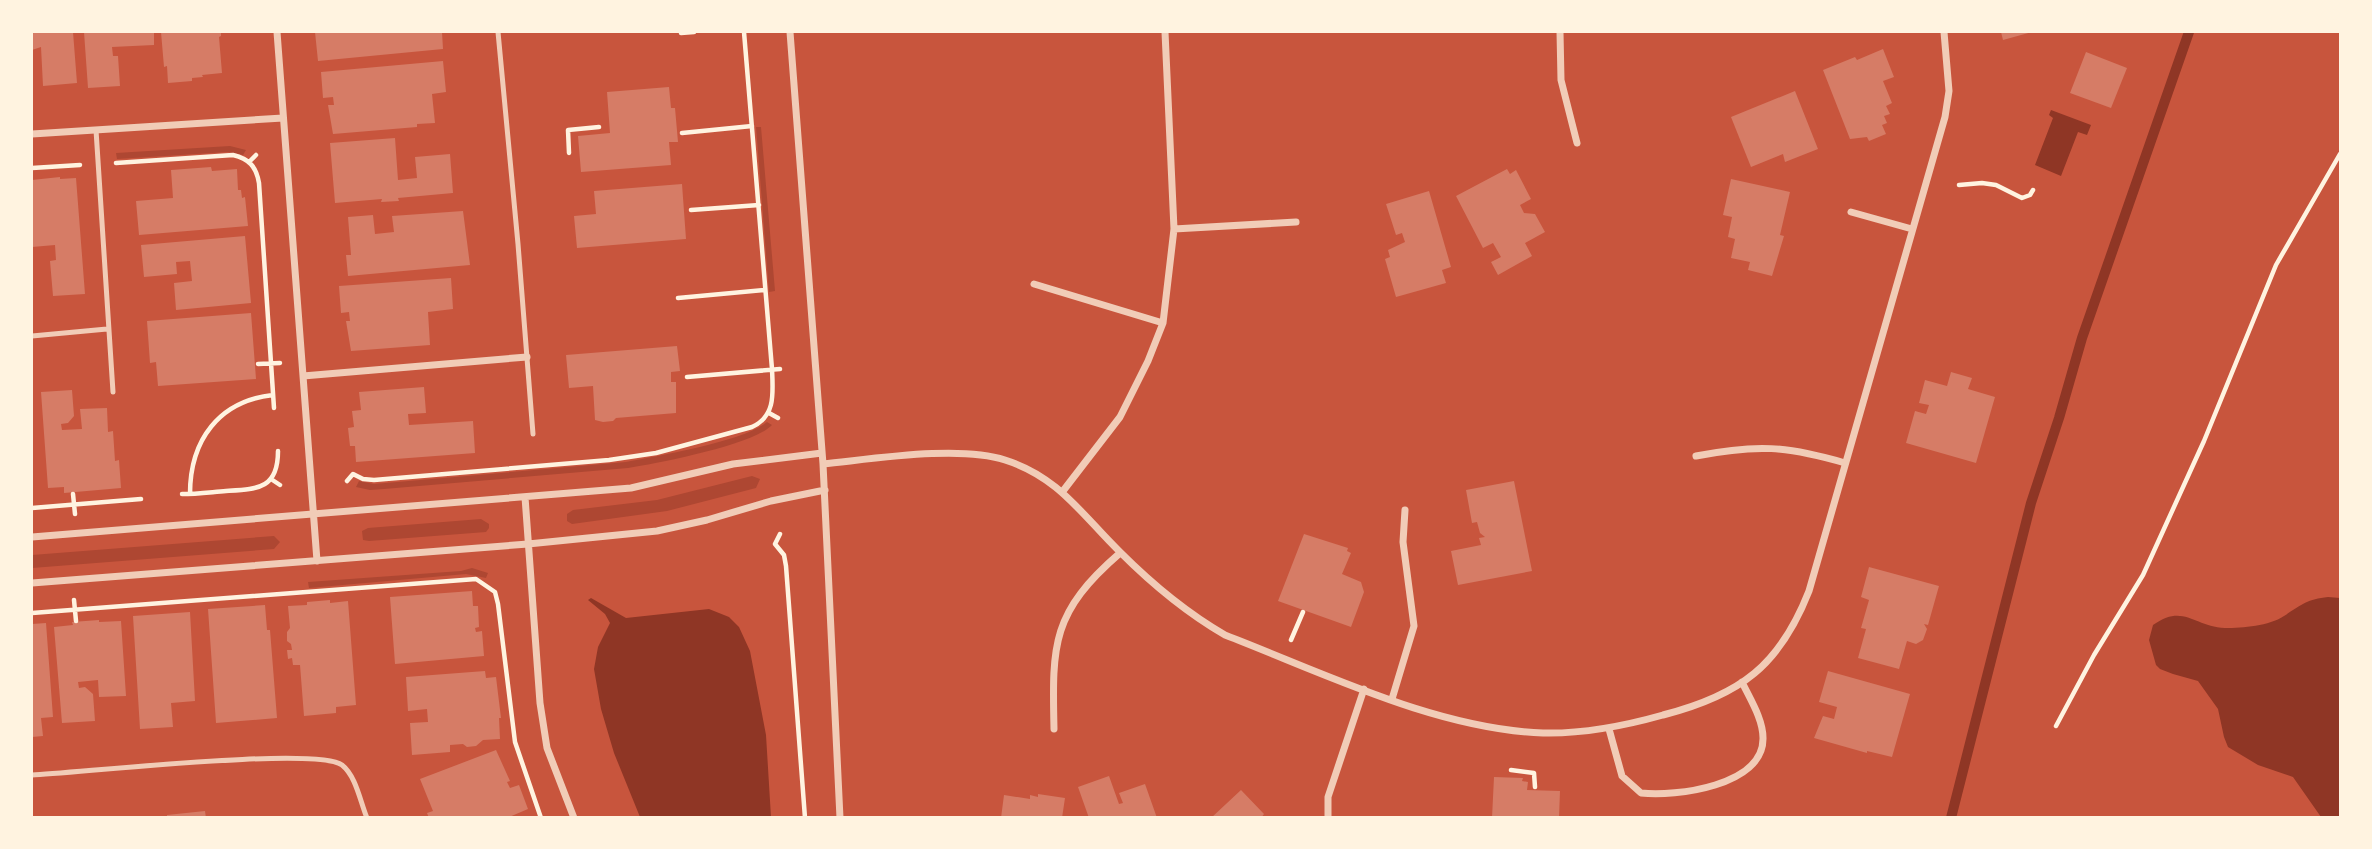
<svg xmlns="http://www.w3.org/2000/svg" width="2372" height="849" font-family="Lato,sans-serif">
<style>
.green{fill:#ae4732}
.water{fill:#8f3625}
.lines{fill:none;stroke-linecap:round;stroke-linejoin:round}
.stream{stroke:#8f3625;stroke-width:10}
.building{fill:#d67c66}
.path{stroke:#fff3e0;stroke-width:4.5}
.service{stroke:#f1ccb7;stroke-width:5}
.minor{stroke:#f1ccb7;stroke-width:7}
</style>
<rect width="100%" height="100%" fill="#c8553d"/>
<path class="green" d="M756,127h5l14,164 -6,1z
M230,146l16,4 -3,5 -15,-3 -111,7 -1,-6z
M767,422l5,3c-19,20 -113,38 -144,43l-244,21 -14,1 -14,-3 3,-6 15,3 252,-22c32,-6 119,-21 141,-40z
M752,476l8,3 -4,9 -89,23 -95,13 -5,-3v-7l6,-4 84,-10z
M481,519l8,5v4l-3,4 -117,9 -6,-1 -1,-9 6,-3z
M274,536l6,6 -6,7 -242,19v-13z
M472,568l16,5 -2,5 -20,-4 -157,14 -1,-6 153,-11z"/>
<path class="water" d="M2051,110l40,15 -4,10 -9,-3 -17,44 -26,-11 18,-47 -4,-3z
M2328,597l12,1v219h-19l-28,-40 -35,-12 -30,-18 -4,-10 -6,-28 -20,-28 -25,-7 -13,-5 -4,-4 -7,-25 4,-15c31,-22 41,2 72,3 18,0 44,-2 59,-12 17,-11 23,-17 44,-19z
M591,598l35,20 83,-9 20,8 10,10 11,24 16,84 5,82h-131l-26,-64 -13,-44 -7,-40 4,-22 12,-24 -5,-9 -17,-14z"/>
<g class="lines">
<path class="stream" d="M1951,818l80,-315 28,-85 23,-80 107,-306"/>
</g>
<path class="building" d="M32,32h41l4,51 -34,3 -2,-39 -9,3z
M84,32h70v13l-42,2 1,9h5l2,30 -32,2z
M161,32h60v4l-2,1 3,36 -20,2 1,2 -11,1v3l-24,2 -1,-17 -3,1z
M315,32h127l1,17 -125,12z
M2001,32h31l-29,8z
M1883,49l11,28 -11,4 9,22 -6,3 4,8 -6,2 3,7 -5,2 4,9 -17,7 -2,-4 -17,2 -27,-69 32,-13 2,3z
M2086,52l41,16 -16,40 -41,-15z
M443,61l3,31 -14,2 3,29 -18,1v3l-84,7 -5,-29h6l-1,-8 -10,1 -2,-26z
M669,87l2,21h4l3,34h-9l2,23 -90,7 -3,-36 32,-3 -3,-41z
M1795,91l23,58 -33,13 -2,-8 -32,13 -20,-50z
M395,138l3,42 19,-2 -2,-21 35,-3 3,39 -55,5 1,3 -18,1 1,-3 -47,4 -5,-60z
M211,167l1,4 25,-2 1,21h3l1,8 3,-1 3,29 -109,9 -3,-34 37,-3 -2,-28z
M1507,169l3,5 6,-4 15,29 -11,6 4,8 11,1 10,18 -20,11 7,13 -34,19 -7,-13 10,-5 -8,-14 -10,5 -27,-52z
M60,177v2l16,-1 9,116 -32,2 -3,-35 6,-1 -1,-15 -23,2v-67z
M1731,179l59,13 -10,43 4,1 -12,40 -24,-6 2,-8 -19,-4 4,-19 -7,-2 4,-20 -9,-2z
M682,184l4,55 -109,9 -3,-32 22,-2 -2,-23z
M1429,191l22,76 -9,3 4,13 -50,14 -11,-38 5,-2 -2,-7 17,-8 -3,-9 -6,2 -10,-31z
M463,211l7,54 -122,11 -2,-21h5l-3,-38 25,-2 2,19 19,-2 -2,-16z
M245,236l6,67 -75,7 -2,-27 18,-2 -2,-20 -14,1 1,12 -33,3 -3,-32z
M451,278l2,31 -25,3 2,33 -79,6 -5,-30h4l-1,-9 -8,1 -2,-27z
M251,313l5,66 -98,7 -2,-24 -6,1 -3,-42z
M677,346l3,25 -9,1v10h5v31l-60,5 -3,3 -10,1 -8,-2 -2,-34 -24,2 -3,-33z
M1951,372l21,6 -4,11 27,8 -19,66 -70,-20 9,-32 11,3 3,-9 -10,-2 6,-23 22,6z
M424,387l2,26 -18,1 1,11 64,-4 2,32 -119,9 -1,-16h-5l-2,-18 6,-1 -2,-16 9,-1 -2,-18z
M72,390l2,26 -6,7 -7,1 1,6 20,-1 -2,-20 27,-1 1,24 5,-1 2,30 4,-1 2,28 -57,5v-6l-16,1 -7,-96z
M1514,481l18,90 -74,14 -7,-34 30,-6 -2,-7 6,-1 -5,-4 -3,-11 -5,1 -6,-33z
M1304,534l44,14 -1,3 4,2 -9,21 19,8 3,10 -13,35 -73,-26z
M1869,567l70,19 -11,39 -4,-1 3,5 -4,11 -7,4 -9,-3 -8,28 -41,-11 8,-29 -5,-1 8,-28 -8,-3z
M472,591l1,15h5l1,21 -4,1 1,4 6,-1 2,25 -89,8 -5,-67z
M330,600v3l18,-2 8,104 -20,2v6l-32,3 -4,-51h-7l-1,-7 -4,1 -1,-9h5l-1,-6 -4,-3v-9l3,-4 -2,-22 19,-1v-3z
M265,605l2,25h3l7,88 -61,5 -8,-114z
M190,612l5,89 -24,2 2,24 -33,2 -7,-113z
M99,620v2l22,-1 5,75 -27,1 -1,-17 -20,2 1,6 6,-1 8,7 2,27 -33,2 -8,-96 19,-2 -1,-3z
M46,623l7,94 -12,1 2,18 -11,1v-113z
M485,671l1,7 10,-1 5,41h-2l1,21 -17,1 -7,6 -9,1 -4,-3 -13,1v7l-38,3 -2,-32 18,-1 -1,-13 -19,2 -2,-34z
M1828,671l82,23 -18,63 -25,-6v2l-53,-15 9,-22 11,3 3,-12 -18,-5z
M496,750l14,31 -3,1 3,6 9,-3 9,24 -21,9h-78l-2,-5 6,-2 -13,-32z
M1109,776l10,28 4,-1 -4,-10 26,-9 12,34h-68l-11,-31z
M1494,777l29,1 -1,3 6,1 -1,8 33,1 -1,27h-67z
M1241,790l23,24 -3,4h-50z
M1038,794l27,4 -3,20h-61l3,-23 26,4v-4l8,2z
M205,811l1,7h-39v-3z"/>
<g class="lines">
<path class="path" d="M681,33l13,-1
M682,133l70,-7
M569,153l-1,-23 31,-3
M250,161l6,-6
M116,163l117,-8c16,4 23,11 26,28l15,225
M32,168l48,-3
M1959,185l23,-2 14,2 26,13 8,-3 3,-5
M691,210l68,-5
M678,298l87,-8
M258,364l22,-1
M687,377l93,-8
M769,413l9,5
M271,479l9,6
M347,481l6,-7 10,5 11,1 235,-20 47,-7 96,-26c24,-11 21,-34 20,-58l-28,-337
M73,494l2,20
M182,494c15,0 30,-2 44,-3 32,-2 52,-2 52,-40
M190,494c0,-54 29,-93 83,-99
M32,508l109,-9
M780,534l-5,10 9,11 2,11 19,252
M74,600l2,21
M32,613l444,-34 19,13 3,12 17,138 26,76
M1291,640l12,-28
M2056,726l38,-71 49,-80 61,-134 72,-176 64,-111
M1511,770l23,3 1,14"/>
<path class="service" d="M498,32l20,212 15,190
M96,130l17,262
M32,336l75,-7
M32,775c47,-2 284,-29 310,-10 14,11 18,36 25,53"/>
<path class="minor" d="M277,32l40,529
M790,32l33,432 17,354
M1560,32l1,48 16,63
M32,134l251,-16
M1851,212l61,17
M1174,229l122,-7
M1034,284l129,39
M303,376l224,-19
M1696,456c61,-12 90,-10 149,7
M823,464c50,-5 136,-19 182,-4 54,17 77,55 115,92 31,31 67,61 105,83 99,38 211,94 318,98 42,1 81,-7 120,-18 78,-20 117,-50 146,-124l136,-474 4,-26 -5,-59
M1063,491l57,-74 28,-56 15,-38 11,-94 -9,-197
M525,497l15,206 7,45 27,70
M32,537l599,-49 102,-24 89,-11
M32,583l496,-39 129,-13 50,-11 64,-19 54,-11
M1392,699l22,-73 -11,-84 2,-32
M1054,729c-2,-86 -2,-117 66,-176
M1609,729l13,47 19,17c34,4 123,-7 122,-55 0,-19 -13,-39 -21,-56
M1328,818v-21l36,-108"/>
</g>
<rect width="2372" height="849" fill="none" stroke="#fff3e0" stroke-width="66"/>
</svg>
